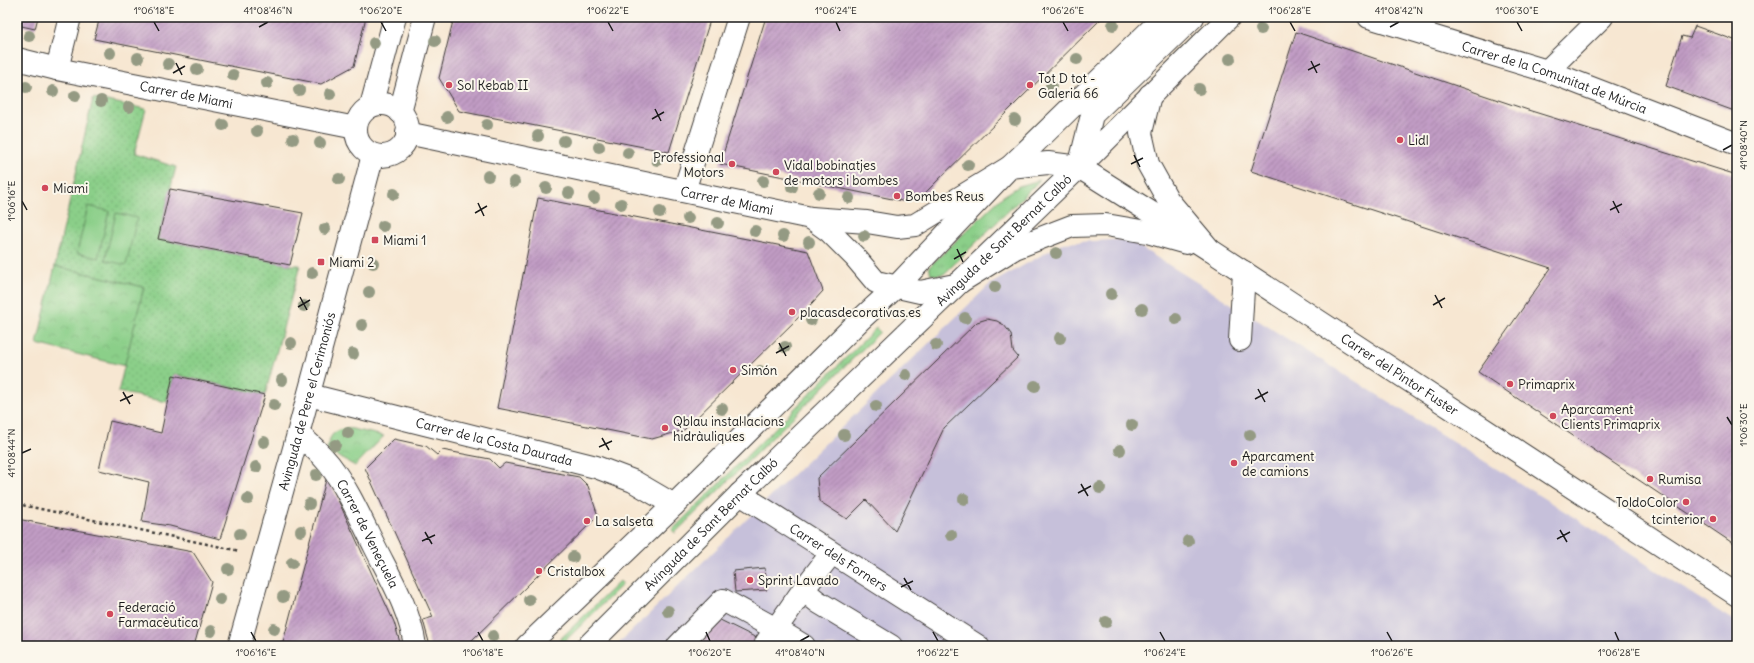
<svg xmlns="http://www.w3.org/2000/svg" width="1754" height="663" font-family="Delius,sans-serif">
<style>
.industrial{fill:#c6c0da}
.grass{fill:url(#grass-tufts);stroke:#547652}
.park{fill:url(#park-crowns);stroke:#547652}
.garden{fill:url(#garden-dots);stroke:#547652}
.pitch{fill:#8bcf89;stroke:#547652}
.building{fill:url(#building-hatch)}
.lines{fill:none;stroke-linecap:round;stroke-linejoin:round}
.minor-casing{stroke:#3d3a37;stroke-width:24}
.major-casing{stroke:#3d3a37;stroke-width:24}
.path{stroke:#3d3a37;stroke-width:2.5;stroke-dasharray:3 3;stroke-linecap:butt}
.minor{stroke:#fff;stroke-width:22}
.major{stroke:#fff;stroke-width:22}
.tree{fill:#949a83}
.ticks{fill:none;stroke:#1c1c1c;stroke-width:1.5}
.poi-dot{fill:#d1495b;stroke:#fbf7ec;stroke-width:1.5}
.labels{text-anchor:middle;stroke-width:4;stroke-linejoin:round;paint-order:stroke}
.street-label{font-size:13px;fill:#1c1c1c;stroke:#fbf7ec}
.poi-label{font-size:13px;fill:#1c1c1c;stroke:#fbf7ec;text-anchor:start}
.neatline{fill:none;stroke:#1c1c1c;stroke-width:1.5}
.ticks-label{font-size:10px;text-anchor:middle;fill:#1c1c1c}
</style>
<defs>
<pattern id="grass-tufts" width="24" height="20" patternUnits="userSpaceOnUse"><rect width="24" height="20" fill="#8bcf89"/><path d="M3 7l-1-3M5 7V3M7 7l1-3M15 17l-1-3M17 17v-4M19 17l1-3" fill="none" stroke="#77b176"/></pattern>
<pattern id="park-crowns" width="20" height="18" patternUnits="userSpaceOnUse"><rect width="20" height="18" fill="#8bcf89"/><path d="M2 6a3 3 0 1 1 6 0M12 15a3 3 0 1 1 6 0" fill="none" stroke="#77b176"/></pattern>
<pattern id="garden-dots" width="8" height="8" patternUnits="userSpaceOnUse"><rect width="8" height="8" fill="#8bcf89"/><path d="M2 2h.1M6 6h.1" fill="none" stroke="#77b176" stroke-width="1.8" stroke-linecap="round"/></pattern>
<pattern id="building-hatch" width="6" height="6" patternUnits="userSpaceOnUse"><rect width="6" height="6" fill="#c19cc5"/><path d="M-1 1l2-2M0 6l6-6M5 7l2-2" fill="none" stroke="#9c7e9f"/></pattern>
</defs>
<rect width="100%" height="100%" fill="#fbf7ec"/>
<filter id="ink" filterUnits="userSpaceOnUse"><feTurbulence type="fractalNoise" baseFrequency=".025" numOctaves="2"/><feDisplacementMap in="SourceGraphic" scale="8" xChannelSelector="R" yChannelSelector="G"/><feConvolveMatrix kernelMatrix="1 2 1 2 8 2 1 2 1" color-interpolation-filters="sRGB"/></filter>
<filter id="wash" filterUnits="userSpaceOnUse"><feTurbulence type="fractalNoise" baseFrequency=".012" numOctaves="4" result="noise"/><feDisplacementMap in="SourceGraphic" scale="16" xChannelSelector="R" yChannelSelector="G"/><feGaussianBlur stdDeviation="0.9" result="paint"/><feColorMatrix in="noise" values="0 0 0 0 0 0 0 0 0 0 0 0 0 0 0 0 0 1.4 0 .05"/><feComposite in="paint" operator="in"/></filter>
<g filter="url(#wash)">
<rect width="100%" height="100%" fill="#f7e7d2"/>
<path class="industrial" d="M1127,239l442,275 168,109v23h-1121l373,-361 74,-42z"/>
<path class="grass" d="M1040,180l-96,94 -8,1 -5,-1 -2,-7 73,-70 17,-11z
M876,328l4,4 -205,201 -3,-3z
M620,581l3,3 -63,62h-7z"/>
<path class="park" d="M55,266l89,21 -19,79 -88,-22z
M346,428l7,1 31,7 -29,30 -28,-16c3,-14 4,-18 19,-22z"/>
<path class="garden" d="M93,98l53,11 -12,45 42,13 -18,72 132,26h10l-35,130 -92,-21 -6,28 -49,-10 26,-105 -89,-21z"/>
<path class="pitch" d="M88,206l21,5 -11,47 -21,-5z
M116,213l21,5 -11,47 -21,-5z"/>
<g id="blocks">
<path class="building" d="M17,17h21l-3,12 -18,-4z
M100,17h266l-12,49 -33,18 -227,-45z
M454,17h257l-42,135 -210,-41 -20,-33z
M766,17h337l-181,179 -20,5 -182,-37z
M1695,26l42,15v71l-71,-26 16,-50 8,2z
M1296,32l232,78 209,65v371l-259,-174 73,-104 -300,-97z
M170,189l133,24 -13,52 -132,-26z
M538,198l270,53 15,40 -21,23 -118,116 -32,9 -155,-31z
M987,319l10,2 7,4 7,9 2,17 5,6 -74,71 -49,103 -29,-31 -19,19 -28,-18 -2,-23 160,-156z
M173,375l92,20 -45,144 -50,-13 -28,-4 7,-40 -50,-12 11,-49 51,12z
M394,439l32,7 11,9 5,-5 48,9 9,9 6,-5 74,14 9,9 10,30 -132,130h-36l-7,-26 10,-3 -68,-149z
M327,476l67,146 7,24h-119z
M17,519l176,33 19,30 -18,64h-177z
M765,568l2,22 -32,2 -2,-21z
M712,616l61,30h-75z"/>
</g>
</g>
<g filter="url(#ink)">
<use href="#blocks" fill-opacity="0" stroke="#3d3a37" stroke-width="1"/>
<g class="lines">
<defs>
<g id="minor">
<path id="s1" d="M1369,17l178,54 190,73"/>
<path id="s2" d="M17,59l40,10 299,59"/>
<path d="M57,69l13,-52"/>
<path d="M1547,71l55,-54"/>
<path id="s3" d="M1150,95l-9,38 7,31 20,36 42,50 527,345"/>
<circle cx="382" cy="130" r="26"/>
<path d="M371,106l24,-89"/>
<path d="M400,112l25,-95"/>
<path id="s4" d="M407,133l404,85 56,4 30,5 18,-2 95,-58 38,-4 31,4 131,83"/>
<path d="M1079,167l13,-52 101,-98"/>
<path d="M684,191l55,-174"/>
<path d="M811,218l18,13 26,26 21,25 44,10 35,-7 60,-37 57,-22 34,-1 41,7 39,11"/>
<path d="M1240,340l4,-68"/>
<path id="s5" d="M309,395l287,72 37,14 41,24"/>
<path id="s6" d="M298,434c11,9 22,19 31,30 19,25 32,55 46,83 16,32 35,63 40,99"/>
<path id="s7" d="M740,494l238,152"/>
<path d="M831,554l-28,36 15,12 73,44"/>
<path d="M766,643l37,-53"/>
<path id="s8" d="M239,646l59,-212 75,-279"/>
<path d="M678,646l45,-46 53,29 28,17"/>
</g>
<g id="major">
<path d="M527,646l147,-141 186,-185 36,-33 114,-120 154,-150"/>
<path id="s9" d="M588,646l152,-152 339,-327 150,-150"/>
</g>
</defs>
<use href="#minor" class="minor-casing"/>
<use href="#major" class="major-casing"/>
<path class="path" d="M17,504l223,47"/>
<use href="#minor" class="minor"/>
<use href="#major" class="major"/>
</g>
<g class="tree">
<circle cx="1113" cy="25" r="6"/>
<circle cx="1261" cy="29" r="6"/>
<circle cx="29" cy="36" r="6"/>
<circle cx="435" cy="41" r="6"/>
<circle cx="374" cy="43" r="6"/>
<circle cx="110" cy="53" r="6"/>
<circle cx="138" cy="58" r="6"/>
<circle cx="1077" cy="59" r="6"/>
<circle cx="1230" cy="59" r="6"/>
<circle cx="168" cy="64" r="6"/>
<circle cx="197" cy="69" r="6"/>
<circle cx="233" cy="75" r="6"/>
<circle cx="267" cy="83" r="6"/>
<circle cx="1051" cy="86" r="6"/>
<circle cx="26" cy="87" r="6"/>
<circle cx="1199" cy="89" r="6"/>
<circle cx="299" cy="90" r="6"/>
<circle cx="53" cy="91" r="6"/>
<circle cx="330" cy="94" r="6"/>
<circle cx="75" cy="96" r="6"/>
<circle cx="101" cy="101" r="6"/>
<circle cx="129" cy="107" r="6"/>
<circle cx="447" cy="117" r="6"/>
<circle cx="1015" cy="120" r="6"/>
<circle cx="223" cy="125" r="6"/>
<circle cx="487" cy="125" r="6"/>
<circle cx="257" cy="131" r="6"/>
<circle cx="538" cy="136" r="6"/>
<circle cx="293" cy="139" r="6"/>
<circle cx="564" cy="141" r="6"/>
<circle cx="320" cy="143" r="6"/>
<circle cx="599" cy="147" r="6"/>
<circle cx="628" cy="153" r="6"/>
<circle cx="657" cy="160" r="6"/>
<circle cx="968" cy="165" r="6"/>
<circle cx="488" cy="176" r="6"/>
<circle cx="339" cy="179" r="6"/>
<circle cx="763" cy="181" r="6"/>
<circle cx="514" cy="182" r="6"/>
<circle cx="792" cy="187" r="6"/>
<circle cx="546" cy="188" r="6"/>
<circle cx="569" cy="193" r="6"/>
<circle cx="819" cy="193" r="6"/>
<circle cx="394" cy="194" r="6"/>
<circle cx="594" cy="198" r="6"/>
<circle cx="849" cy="198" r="6"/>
<circle cx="621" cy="204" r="6"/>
<circle cx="660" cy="212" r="6"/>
<circle cx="688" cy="218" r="6"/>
<circle cx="718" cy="223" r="6"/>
<circle cx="383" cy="226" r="6"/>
<circle cx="325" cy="229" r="6"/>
<circle cx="755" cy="231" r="6"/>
<circle cx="783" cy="236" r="6"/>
<circle cx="864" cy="236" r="6"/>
<circle cx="809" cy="242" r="6"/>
<circle cx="1056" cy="253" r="6"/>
<circle cx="373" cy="263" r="6"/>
<circle cx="312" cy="273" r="6"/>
<circle cx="995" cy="287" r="6"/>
<circle cx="369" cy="292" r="6"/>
<circle cx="1111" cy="294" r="6"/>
<circle cx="304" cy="306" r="6"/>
<circle cx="1142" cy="309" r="6"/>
<circle cx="965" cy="318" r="6"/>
<circle cx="1176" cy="319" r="6"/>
<circle cx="811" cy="320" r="6"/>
<circle cx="362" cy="325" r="6"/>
<circle cx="1060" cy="338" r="6"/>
<circle cx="291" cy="343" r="6"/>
<circle cx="936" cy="345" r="6"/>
<circle cx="785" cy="347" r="6"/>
<circle cx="353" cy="354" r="6"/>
<circle cx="760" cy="371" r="6"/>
<circle cx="906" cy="375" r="6"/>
<circle cx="282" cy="380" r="6"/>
<circle cx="1035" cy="386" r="6"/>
<circle cx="274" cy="405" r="6"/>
<circle cx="876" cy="406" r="6"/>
<circle cx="722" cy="409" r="6"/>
<circle cx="1132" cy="425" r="6"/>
<circle cx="348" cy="433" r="6"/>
<circle cx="844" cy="435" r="6"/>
<circle cx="1250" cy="435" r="6"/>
<circle cx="264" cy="442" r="6"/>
<circle cx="335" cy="445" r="6"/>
<circle cx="1120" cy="450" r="6"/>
<circle cx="256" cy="467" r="6"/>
<circle cx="316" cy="475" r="6"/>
<circle cx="1100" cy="488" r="6"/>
<circle cx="248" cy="499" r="6"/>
<circle cx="964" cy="499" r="6"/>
<circle cx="309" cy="504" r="6"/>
<circle cx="301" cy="531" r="6"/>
<circle cx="240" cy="534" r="6"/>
<circle cx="951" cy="535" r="6"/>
<circle cx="1188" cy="541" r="6"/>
<circle cx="573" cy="557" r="6"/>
<circle cx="292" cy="563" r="6"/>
<circle cx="228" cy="569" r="6"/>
<circle cx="283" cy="597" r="6"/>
<circle cx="220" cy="599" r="6"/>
<circle cx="529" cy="600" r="6"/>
<circle cx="668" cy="611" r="6"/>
<circle cx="1106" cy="622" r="6"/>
<circle cx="274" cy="629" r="6"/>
<circle cx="211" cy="631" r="6"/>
<circle cx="493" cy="636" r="6"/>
</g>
</g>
<path class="ticks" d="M154,22l5,9M381,22l5,9M608,22l5,9M836,22l4,9M1063,22l5,9M1290,22l5,9M1517,22l5,9M259,27l9,-5M1390,27l9,-5M1311,61l6,12M176,63l6,12M1308,70l12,-6M173,73l12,-7M655,109l6,12M652,119l12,-7M1723,150l9,-5M1134,155l6,12M1131,164l12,-6M22,201l5,9M1613,201l6,12M478,203l6,13M1610,210l12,-6M475,213l12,-7M957,249l6,13M954,259l12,-7M1435,295l7,13M300,297l7,13M1433,305l12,-7M298,307l12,-7M779,343l7,13M776,353l13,-7M1258,389l7,13M123,392l7,12M1255,399l13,-7M120,401l13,-6M1727,417l5,8M602,438l7,12M599,447l13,-6M22,453l9,-4M1081,484l7,12M1078,493l13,-7M1560,530l7,12M425,532l7,12M1557,539l13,-7M422,541l13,-6M904,578l7,12M901,587l12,-6M251,632l5,9M478,632l5,9M706,632l4,9M933,632l5,9M1160,632l5,9M1387,632l5,9M1615,632l4,9M800,641l9,-5"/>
<g class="poi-dot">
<circle cx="449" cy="85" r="4"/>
<circle cx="1030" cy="85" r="4"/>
<circle cx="1400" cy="140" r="4"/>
<circle cx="732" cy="164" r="4"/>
<circle cx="776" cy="172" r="4"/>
<circle cx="45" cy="188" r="4"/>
<circle cx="897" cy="196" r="4"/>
<rect x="371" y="236" width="8" height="8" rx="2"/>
<rect x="317" y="258" width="8" height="8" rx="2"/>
<circle cx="792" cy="312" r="4"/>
<circle cx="733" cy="370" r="4"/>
<circle cx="1510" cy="384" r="4"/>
<circle cx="1553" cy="416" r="4"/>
<circle cx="665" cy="428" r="4"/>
<circle cx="1234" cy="463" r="4"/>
<circle cx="1650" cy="479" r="4"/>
<circle cx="1686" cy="502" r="4"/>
<circle cx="1713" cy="519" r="4"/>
<circle cx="587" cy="521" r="4"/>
<circle cx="539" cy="571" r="4"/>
<circle cx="750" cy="580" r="4"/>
<circle cx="110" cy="614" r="4"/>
</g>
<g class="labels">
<g class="street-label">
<text dy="5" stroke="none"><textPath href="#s1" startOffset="195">Carrer de la Comunitat de Múrcia</textPath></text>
<text dy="5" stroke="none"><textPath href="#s2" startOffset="173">Carrer de Miami</textPath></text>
<text dy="5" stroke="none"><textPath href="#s4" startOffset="327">Carrer de Miami</textPath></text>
<text dy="5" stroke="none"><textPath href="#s9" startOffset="581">Avinguda de Sant Bernat Calbó</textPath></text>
<text dy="5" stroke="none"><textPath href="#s3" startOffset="404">Carrer del Pintor Fuster</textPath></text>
<text dy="5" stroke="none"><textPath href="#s8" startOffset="254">Avinguda de Pere el Cerimoniós</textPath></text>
<text dy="5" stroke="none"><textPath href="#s5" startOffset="191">Carrer de la Costa Daurada</textPath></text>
<text dy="5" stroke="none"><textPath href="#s9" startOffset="173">Avinguda de Sant Bernat Calbó</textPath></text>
<text dy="5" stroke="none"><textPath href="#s6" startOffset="123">Carrer de Veneçuela</textPath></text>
<text dy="5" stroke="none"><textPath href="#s7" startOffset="117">Carrer dels Forners</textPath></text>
</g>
<g class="poi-label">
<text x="1038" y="83">Tot D tot -<tspan x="1038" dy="15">Galeria 66</tspan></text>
<text x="457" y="90">Sol Kebab II</text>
<text x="1408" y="145">Lidl</text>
<text x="724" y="162" text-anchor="end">Professional<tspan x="724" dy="15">Motors</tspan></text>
<text x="784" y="170">Vidal bobinatjes<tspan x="784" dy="15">de motors i bombes</tspan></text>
<text x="53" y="193">Miami</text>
<text x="905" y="201">Bombes Reus</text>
<text x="383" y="245">Miami 1</text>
<text x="329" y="267">Miami 2</text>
<text x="800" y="317">placasdecorativas.es</text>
<text x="741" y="375">Simón</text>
<text x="1518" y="389">Primaprix</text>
<text x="1561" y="414">Aparcament<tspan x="1561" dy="15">Clients Primaprix</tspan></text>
<text x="673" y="426">Qblau instal·lacions<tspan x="673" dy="15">hidràuliques</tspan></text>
<text x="1242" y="461">Aparcament<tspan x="1242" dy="15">de camions</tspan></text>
<text x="1658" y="484">Rumisa</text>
<text x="1678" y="507" text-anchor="end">ToldoColor</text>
<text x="1705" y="524" text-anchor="end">tcinterior</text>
<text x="595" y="526">La salseta</text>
<text x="547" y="576">Cristalbox</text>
<text x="758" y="585">Sprint Lavado</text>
<text x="118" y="612">Federació<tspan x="118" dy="15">Farmacèutica</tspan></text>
</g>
</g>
<rect width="1754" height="663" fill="none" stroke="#fbf7ec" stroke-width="44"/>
<rect x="22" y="22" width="1710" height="619" class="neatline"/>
<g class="ticks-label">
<text x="154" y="14">1°06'18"E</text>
<text x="268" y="14">41°08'46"N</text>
<text x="381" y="14">1°06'20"E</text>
<text x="608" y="14">1°06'22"E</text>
<text x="836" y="14">1°06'24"E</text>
<text x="1063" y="14">1°06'26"E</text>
<text x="1290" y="14">1°06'28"E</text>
<text x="1399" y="14">41°08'42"N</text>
<text x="1517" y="14">1°06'30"E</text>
<text transform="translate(1743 145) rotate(-90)" y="4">41°08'40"N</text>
<text transform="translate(11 201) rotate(-90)" y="4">1°06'16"E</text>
<text transform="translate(1743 425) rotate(-90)" y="4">1°06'30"E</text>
<text transform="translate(11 453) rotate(-90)" y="4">41°08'44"N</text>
<text x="256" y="656">1°06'16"E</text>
<text x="483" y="656">1°06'18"E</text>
<text x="710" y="656">1°06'20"E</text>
<text x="800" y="656">41°08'40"N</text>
<text x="938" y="656">1°06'22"E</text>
<text x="1165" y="656">1°06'24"E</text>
<text x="1392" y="656">1°06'26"E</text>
<text x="1619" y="656">1°06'28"E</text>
</g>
</svg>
